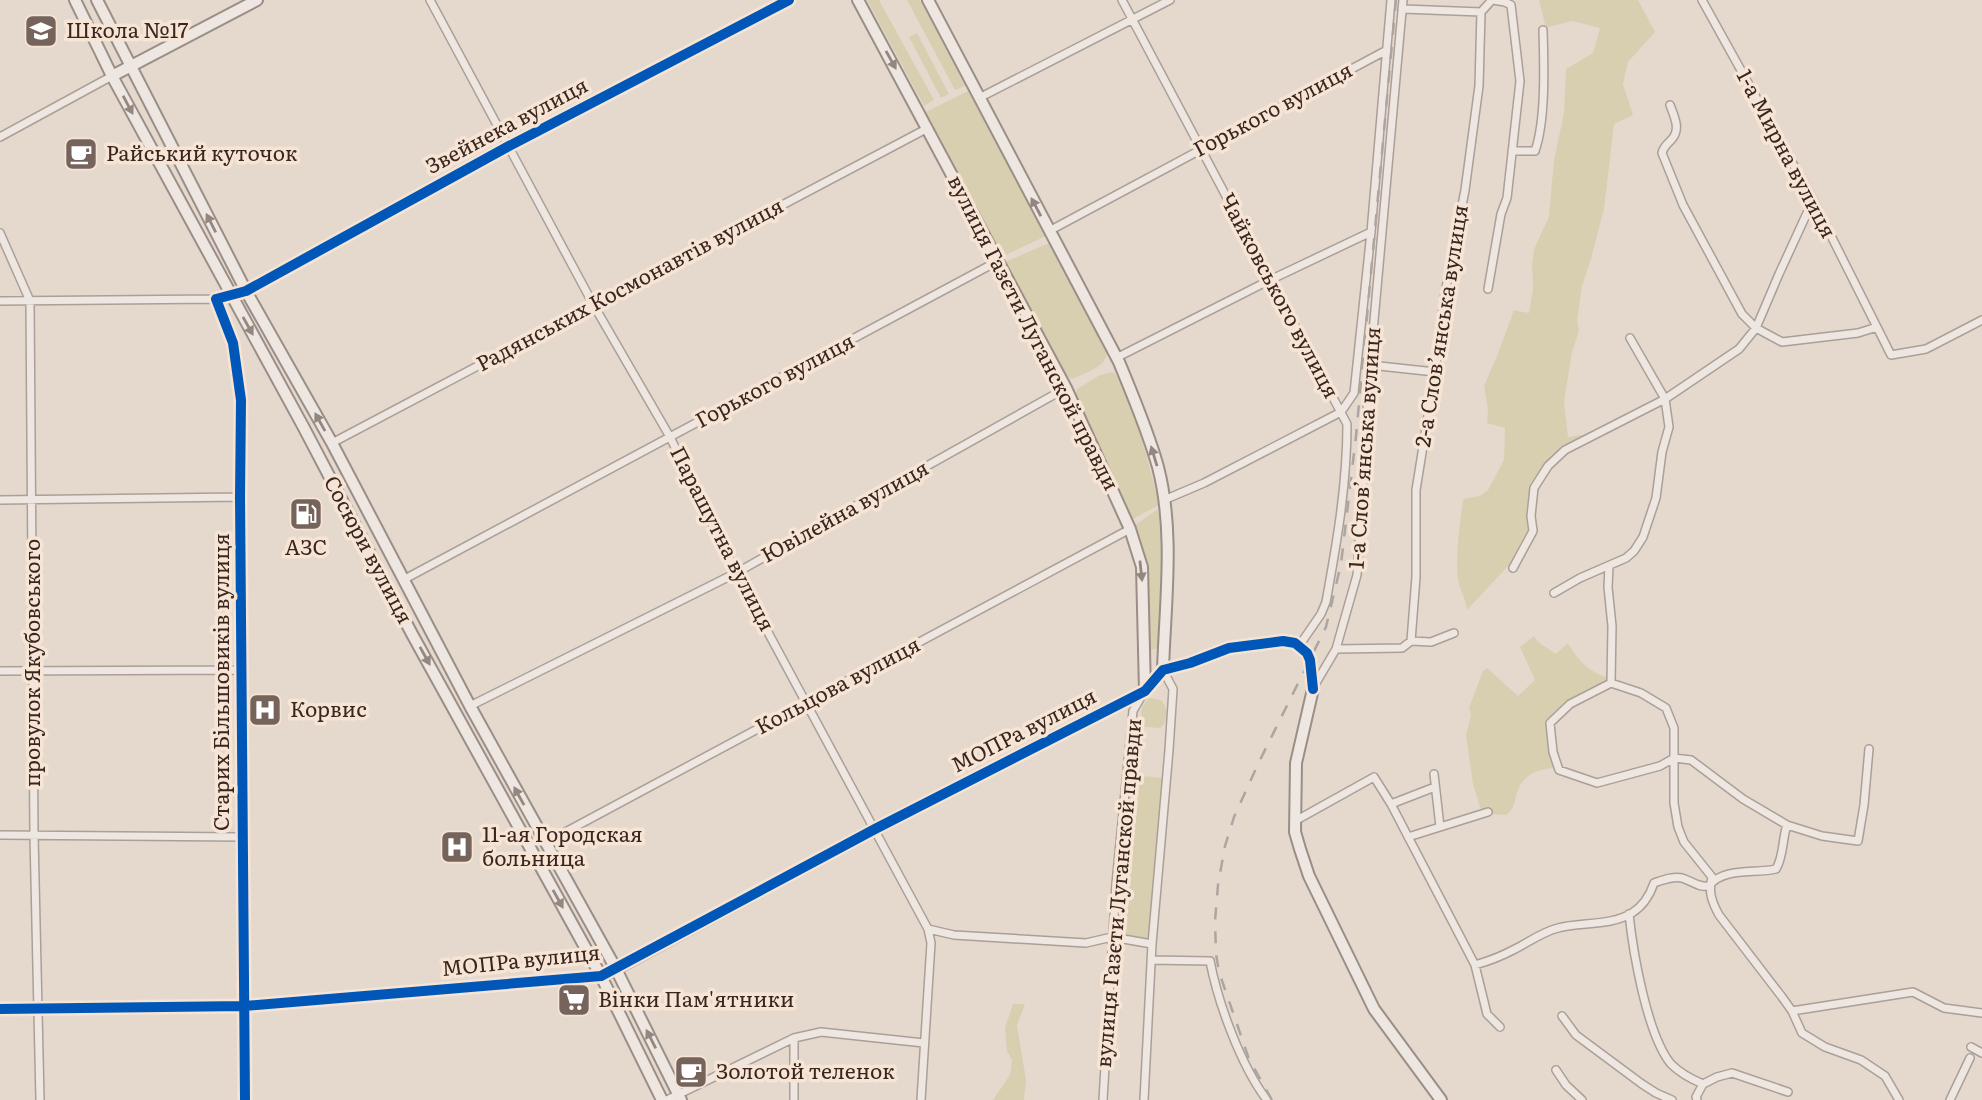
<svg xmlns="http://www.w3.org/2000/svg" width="1982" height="1100" font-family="Literata,serif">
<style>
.green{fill:#d8cfb1}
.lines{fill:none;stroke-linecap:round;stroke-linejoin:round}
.street-casing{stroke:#ab9f97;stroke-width:10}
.secondary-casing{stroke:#9a8e87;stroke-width:14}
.street{stroke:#eee6e0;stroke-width:7}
.secondary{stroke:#eee6e0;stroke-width:10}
.rail{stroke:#ada5a1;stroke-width:2.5;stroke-dasharray:12 12;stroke-linecap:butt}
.cycleway-casing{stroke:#f6e4d5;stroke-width:15}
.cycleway{stroke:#0057b8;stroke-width:10}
.oneway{fill:#948680}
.labels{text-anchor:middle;stroke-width:7;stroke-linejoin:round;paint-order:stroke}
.poi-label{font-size:21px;fill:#3a251f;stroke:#f6e4d5;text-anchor:start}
.street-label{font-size:21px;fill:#3a251f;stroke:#f6e4d5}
</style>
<rect width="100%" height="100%" fill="#e5d9ce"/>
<path class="green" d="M867,0h12l55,100 -10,6z
M907,0h13l45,86 -10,4z
M1539,0h99l17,32 -27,30 -5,22 10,31 -19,9 -10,85 -13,50 -9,27 -5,35 2,10 -7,21 -8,50 4,35 21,-3 -27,12 -16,15 -16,23 -4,27 2,18 -19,36 -42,45c-1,-11 -8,-21 -9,-32 -3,-26 2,-53 5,-79l17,-3 8,-6 16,-30 1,-32 -18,-5 1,-14 -4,-23 13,-30 17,-46 15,3 4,-24 -1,-24 2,-16 15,-32 5,-57 10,-47 2,-44 27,-16 7,-25 -27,-7 -25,6 -3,-3z
M917,33l32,61 -8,4 -32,-61z
M968,91l78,145 -43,20 -77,-144z
M1049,243l58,111c-3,14 -22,19 -35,25l-9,-6 -58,-111z
M1113,372c16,12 41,109 46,133l-26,14 -58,-122 2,-8 23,-14z
M1158,509c6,47 3,93 1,139l-9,2 -2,-3c0,-42 3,-83 -13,-122z
M1534,636l4,6 18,12 12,-11c11,19 19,27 40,35l-2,4 -39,20 -22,21 4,30 5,15c-20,2 -32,7 -38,28 -2,9 -3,13 -10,19l-13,-1 -2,-7 -10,3 -8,-26 -7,-49 5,-20 -2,-7 14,-37 4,-3 31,28 17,-16 -15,-33z
M1150,698l11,2c7,8 8,21 -1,28l-15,-1c-6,-9 -5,-23 5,-29z
M1132,775l31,3 -14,161 -32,-5z
M1013,1004h12l-8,21 9,55 -2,20h-31l17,-25 2,-15 -5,-9 -2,-23z"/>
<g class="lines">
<defs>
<path id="street" d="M430,0l163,304 77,133 66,136 192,356 3,14 -10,157
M1122,0l225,424c0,60 -10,118 -21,178l-5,12 -22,32
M1702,0l111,200 78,155 35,-6 56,-29
M1403,9l78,3 11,-12
M979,98l191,-98
M1670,105c4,11 11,24 2,34 -5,6 -8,6 -10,14l21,52 59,109 14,14 26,14 76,-9 19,-6
M0,137l112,-61
M1512,151h23c11,-31 9,-88 8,-121
M1049,231l338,-181
M0,233l30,68 4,534 6,265
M1488,289l13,-75 6,-16 13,-117 -9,-76 -6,-3 -12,-2
M0,301l216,-2
M1116,358l154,-78 101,-48
M1370,365l65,7
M332,443l596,-315
M0,500l240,-3
M1164,500l40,-17 137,-71 13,-19 17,-161 20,-232
M1609,566l-1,21 4,39 -1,57 -41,21 -20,19 3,29 6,18 38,13 63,-17 14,-8 17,2 52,39 44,26 35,11 36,5 6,-36 5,-56
M1513,568l20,-37 -2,-15 3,-28 14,-22 17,-16 100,-51 74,-50 17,-21 23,-54 34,-74
M403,580l595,-319
M1554,593l26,-15 46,-20 8,-7 9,-14 13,-39 6,-46 7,-25 -4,-28 -35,-61
M1411,641l5,-64v-87l19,-118 10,-79 20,-103 14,-104 2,-74
M1336,649l66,-1 9,-7 20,1 23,-9
M0,671l241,-1
M1611,683l30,10 25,15 8,20v75l4,24 6,15 28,35c-4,15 0,25 7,38l63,82 10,14 10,22 23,14 36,13 24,16 14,24
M1313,688l23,-39 21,-74 13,-210 33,-365
M470,706l266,-133 330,-185
M1434,774l6,53
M1391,804l44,-17
M1295,821l79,-44 17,27 84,161 12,49 13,13
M0,835l242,2
M1408,837l80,-25
M545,843l585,-314
M1629,914c4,38 18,121 42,150 9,9 20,15 32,20
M928,929l26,6 132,8 26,-6 40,7
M1151,960l59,1c8,42 31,105 57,139
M1475,965c14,-4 27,-9 40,-16 14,-7 27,-17 43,-21 23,-6 53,-2 74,-15 11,-7 18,-18 22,-30 9,-3 19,-7 28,-5 10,3 17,10 27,8 14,-19 46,-12 67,-17 8,-13 6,-30 11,-44
M0,1009l245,-3 358,-31
M1792,1011l121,-19 31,16 38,5
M1562,1016l14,19 66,49 14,9 16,7
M1971,1047l11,6
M1556,1070l10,15 16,15
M245,1100l-5,-603 1,-97 -8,-57 -17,-44 30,-8 263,-145 280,-146
M667,1100l127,-62 27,-6 103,11
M794,1100v-62
M1103,1100l13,-216 17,-173 11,-19
M1144,1100l8,-156 17,-194 4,-61 -10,-19
M1697,1100l-1,-3 7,-13 14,-7 15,-4 56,19
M1950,1100l20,-42"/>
<path id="secondary" d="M75,0l37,76 192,352 108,206 189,342 61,124
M97,0l149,291 86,152 138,263 146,263 65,131
M858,0l208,388 64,141 12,38 3,124
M928,0l191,362c14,34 29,69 39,105 17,65 7,137 5,203
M112,76l145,-76
M610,972l265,-143 270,-138 18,-21 27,-7 39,-15 54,-7 12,2 12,10 3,7 3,29 -17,74 -1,69 5,17 9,27 65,133 67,91"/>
</defs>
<use href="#street" class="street-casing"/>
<use href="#secondary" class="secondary-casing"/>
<use href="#street" class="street"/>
<use href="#secondary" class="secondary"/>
<path class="rail" d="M1272,1100l-23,-41 -30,-87 -3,-18 -1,-33 3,-36 7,-39 9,-29 25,-55 67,-135 15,-63 15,-128 40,-436"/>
<defs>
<path id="cycleway" d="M0,1009l245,-3 356,-30 274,-147 270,-138 18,-21 27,-7 39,-15 54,-7 12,2 12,10 3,7 3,29
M245,1100l-5,-603 1,-97 -8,-57 -17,-44 30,-8 263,-145 280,-146"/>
</defs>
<use href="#cycleway" class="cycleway-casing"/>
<use href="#cycleway" class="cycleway"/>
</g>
<defs><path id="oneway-solid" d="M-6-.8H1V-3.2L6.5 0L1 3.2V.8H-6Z" transform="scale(1.75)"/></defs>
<g class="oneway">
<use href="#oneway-solid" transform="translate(891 60) rotate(61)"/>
<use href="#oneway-solid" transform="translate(128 105) rotate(62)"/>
<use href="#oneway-solid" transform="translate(1036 207) rotate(-118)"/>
<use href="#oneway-solid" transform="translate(211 223) rotate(-117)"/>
<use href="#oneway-solid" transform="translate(248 326) rotate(61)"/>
<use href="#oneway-solid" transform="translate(320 422) rotate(-119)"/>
<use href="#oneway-solid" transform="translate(1154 456) rotate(-107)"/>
<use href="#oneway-solid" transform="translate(1141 571) rotate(84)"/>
<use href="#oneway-solid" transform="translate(425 656) rotate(61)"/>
<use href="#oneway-solid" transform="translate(519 796) rotate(-119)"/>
<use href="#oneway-solid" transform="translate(558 899) rotate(61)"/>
<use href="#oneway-solid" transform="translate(651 1039) rotate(-117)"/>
</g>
<defs>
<symbol id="school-square" viewBox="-11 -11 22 22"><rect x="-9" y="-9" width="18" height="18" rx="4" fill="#76645c" stroke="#f6e4d5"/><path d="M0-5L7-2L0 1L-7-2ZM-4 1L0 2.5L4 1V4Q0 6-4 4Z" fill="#fff"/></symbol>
<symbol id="cafe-square" viewBox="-11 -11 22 22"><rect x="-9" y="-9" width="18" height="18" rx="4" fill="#76645c" stroke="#f6e4d5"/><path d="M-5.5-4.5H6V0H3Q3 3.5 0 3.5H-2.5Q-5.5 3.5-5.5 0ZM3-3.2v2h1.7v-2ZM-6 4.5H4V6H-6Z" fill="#fff"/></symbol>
<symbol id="fuel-square" viewBox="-11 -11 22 22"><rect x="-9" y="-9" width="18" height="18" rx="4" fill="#76645c" stroke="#f6e4d5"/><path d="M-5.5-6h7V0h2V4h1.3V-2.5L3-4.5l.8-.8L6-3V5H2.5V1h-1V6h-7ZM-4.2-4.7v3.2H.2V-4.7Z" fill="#fff"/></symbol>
<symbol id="hospital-square" viewBox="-11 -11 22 22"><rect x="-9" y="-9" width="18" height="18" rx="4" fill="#76645c" stroke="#f6e4d5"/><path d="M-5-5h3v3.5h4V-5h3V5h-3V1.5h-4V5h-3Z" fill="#fff"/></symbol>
<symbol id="supermarket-square" viewBox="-11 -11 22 22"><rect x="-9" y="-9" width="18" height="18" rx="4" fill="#76645c" stroke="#f6e4d5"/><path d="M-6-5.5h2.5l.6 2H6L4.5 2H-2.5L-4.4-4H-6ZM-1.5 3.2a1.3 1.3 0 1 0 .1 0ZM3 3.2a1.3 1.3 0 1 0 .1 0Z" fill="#fff"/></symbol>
</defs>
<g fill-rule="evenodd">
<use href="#school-square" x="22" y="12" width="38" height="38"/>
<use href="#cafe-square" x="62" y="135" width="38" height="38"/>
<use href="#fuel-square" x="287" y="495" width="38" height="38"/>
<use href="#hospital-square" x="246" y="691" width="38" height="38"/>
<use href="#hospital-square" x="438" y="828" width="38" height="38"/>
<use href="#supermarket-square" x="555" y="981" width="38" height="38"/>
<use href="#cafe-square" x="672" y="1053" width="38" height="38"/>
</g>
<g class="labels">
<g class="poi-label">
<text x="66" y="38">Школа №17</text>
<text x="106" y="161">Райський куточок</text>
<text x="306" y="555" text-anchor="middle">АЗС</text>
<text x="290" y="717">Корвис</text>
<text x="482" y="842">11-ая Городская<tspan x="482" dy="24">больница</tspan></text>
<text x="598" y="1007">Вінки Пам'ятники</text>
<text x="716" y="1079">Золотой теленок</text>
</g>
<g class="street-label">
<text transform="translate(1273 110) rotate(-28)" y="7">Горького вулиця</text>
<text transform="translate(507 126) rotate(-28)" y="7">Звейнека вулиця</text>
<text transform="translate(1786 154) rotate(62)" y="7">1-а Мирна вулиця</text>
<text transform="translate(630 285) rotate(-28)" y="7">Радянських Космонавтів вулиця</text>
<text transform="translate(1279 296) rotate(62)" y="7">Чайковського вулиця</text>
<text transform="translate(1442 326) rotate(-81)" y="7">2-а Слов’янська вулиця</text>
<text transform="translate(1033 333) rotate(63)" y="7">вулиця Газєти Луганской правди</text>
<text transform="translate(775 381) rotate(-28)" y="7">Горького вулиця</text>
<text transform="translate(1365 448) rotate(-86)" y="7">1-а Слов’янська вулиця</text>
<text transform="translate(845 512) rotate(-29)" y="7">Ювілейна вулиця</text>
<text transform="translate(722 539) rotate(63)" y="7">Парашутна вулиця</text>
<text transform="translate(368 550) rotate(62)" y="7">Сосюри вулиця</text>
<text transform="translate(33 663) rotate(-90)" y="7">провулок Якубовського</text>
<text transform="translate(222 682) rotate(-90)" y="7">Старих Більшовиків вулиця</text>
<text transform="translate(838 686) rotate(-28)" y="7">Кольцова вулиця</text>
<text transform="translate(1024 731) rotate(-27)" y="7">МОПРа вулиця</text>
<text transform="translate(1119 893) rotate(-85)" y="7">вулиця Газєти Луганской правди</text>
<text transform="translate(521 961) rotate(-6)" y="7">МОПРа вулиця</text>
</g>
</g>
</svg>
